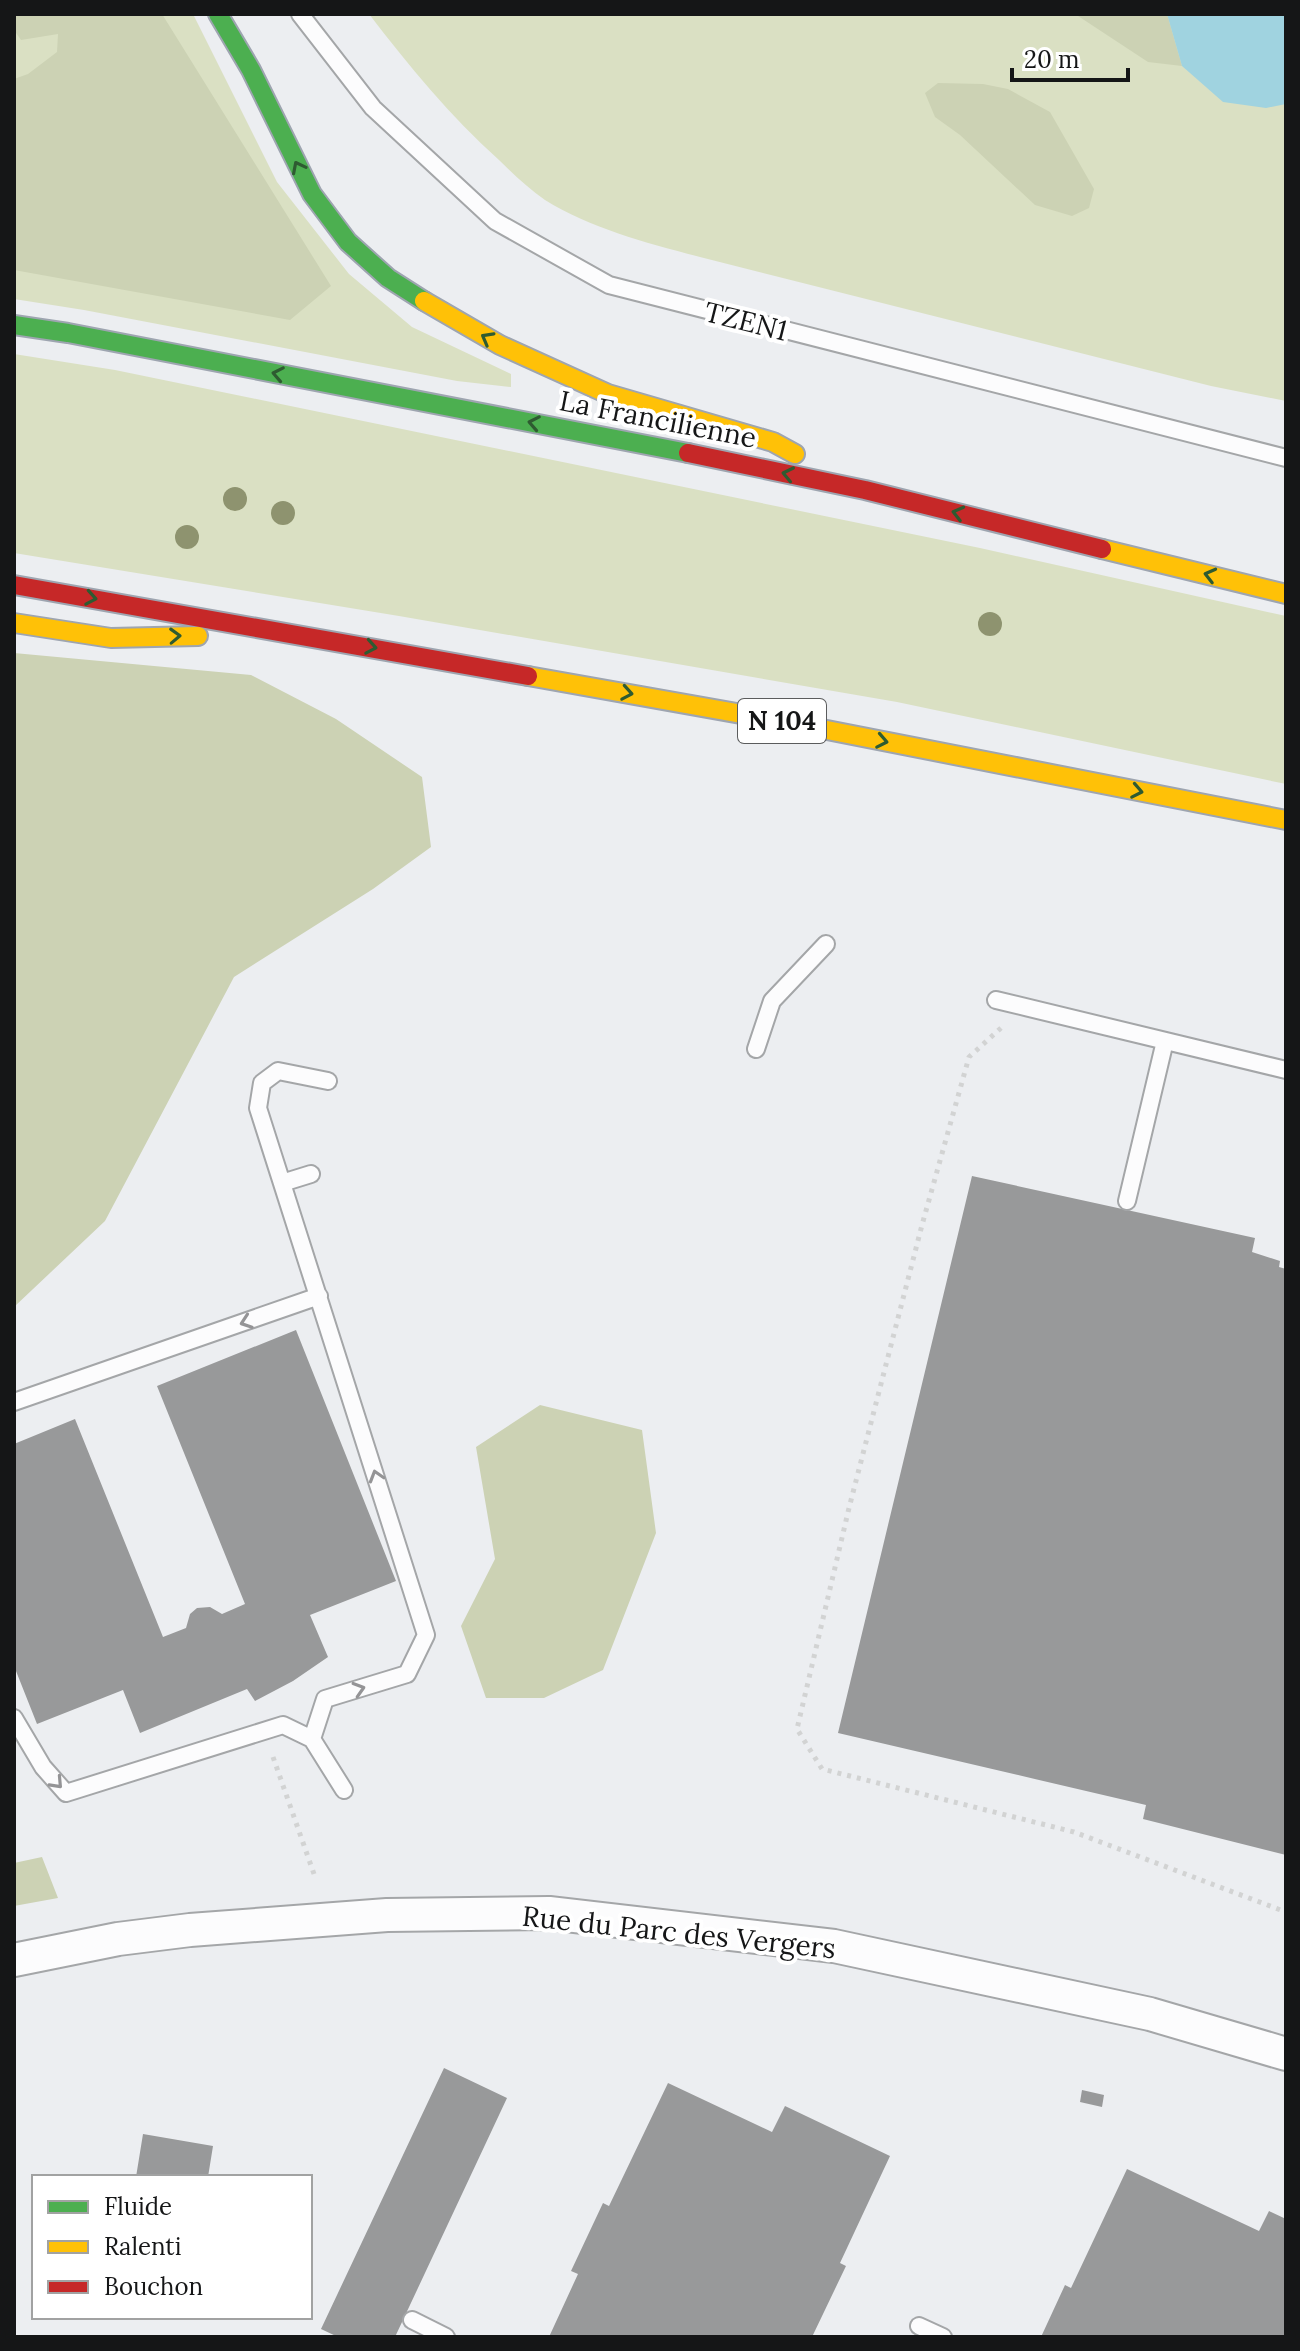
<svg xmlns="http://www.w3.org/2000/svg" width="1300" height="2351" font-family="Lora,serif">
<style>
.green{fill:#dae0c3}
.forest{fill:#ccd2b4}
.water{fill:#a0d3e0}
.building{fill:#98999a}
.lines{fill:none;stroke-linecap:round;stroke-linejoin:round}
.lane-casing{stroke:#a4a6a8;stroke-width:20}
.street-casing{stroke:#a4a6a8;stroke-width:36}
.fast-casing{stroke:#9ea5b0;stroke-width:22}
.slow-casing{stroke:#9ea5b0;stroke-width:22}
.jam-casing{stroke:#9ea5b0;stroke-width:22}
.path{stroke:#d2d3d3;stroke-width:5;stroke-dasharray:4 6;stroke-linecap:butt}
.lane{stroke:#fcfcfd;stroke-width:16}
.street{stroke:#fcfcfd;stroke-width:32}
.fast{stroke:#4caf50;stroke-width:18}
.slow{stroke:#ffc107;stroke-width:18}
.jam{stroke:#c62828;stroke-width:18}
.tree{fill:#8e936f}
.oneway{stroke:#2e5b31}
.oneway2{stroke:#949496}
.labels{text-anchor:middle;stroke-width:8;stroke-linejoin:round;paint-order:stroke}
.shield{fill:#fff;stroke:#5b5c5d;stroke-width:2}
.shield-label{font-size:26px;font-weight:bold;fill:#151617}
.street-label{font-size:28px;fill:#151617;stroke:#fff}
</style>
<rect width="100%" height="100%" fill="#eceef1"/>
<path class="green" d="M14,14h179l84,168 72,92 63,53 99,47v13l-54,-6 -373,-71 -70,-11z
M369,14h917v387l-75,-15 -511,-129c-53,-14 -108,-28 -155,-57 -16,-11 -32,-26 -46,-40 -49,-44 -90,-94 -130,-146z
M14,354l101,16 865,178 306,68v168l-389,-82 -498,-86 -385,-63z"/>
<path class="forest" d="M14,14h148l169,272 -41,34 -276,-50v-191l14,-5 29,-22 1,-18 -37,6 -7,-10z
M1075,14h92l15,52 -34,-4z
M938,83l45,1 25,5 42,23 44,77 -5,19 -17,8 -37,-11 -75,-70 -25,-18 -10,-24z
M14,653l237,22 85,44 86,58 9,70 -58,42 -139,88 -129,244 -91,86z
M540,1405l102,25 14,103 -53,137 -59,28h-58l-25,-72 34,-67 -19,-112z
M42,1857l16,41 -44,8v-43z"/>
<path class="water" d="M1167,14h119v90l-20,4 -43,-6 -41,-36z"/>
<path class="building" d="M972,1176l283,62 -3,14 28,9 -1,6 7,2v586l-143,-36 3,-14 -308,-72z
M296,1330l100,251 -86,34 18,42 -35,24 -38,20 -8,-12 -107,44 -17,-43 -86,34 -23,-58v-222l61,-25 88,218 23,-9 4,-14 7,-6 13,-1 12,7 23,-10 -88,-218z
M444,2068l63,30 -112,239h-57l-17,-8z
M668,2083l104,49 13,-26 105,50 -50,107 6,3 -34,71h-263l29,-63 -7,-3 32,-68 6,3z
M1082,2090l22,5 -2,12 -22,-5z
M143,2134l70,12 -5,31h-72z
M1127,2169l132,62 10,-20 17,8v118h-245l24,-52 6,3z"/>
<g class="lines">
<defs>
<path id="lane" d="M300,14l73,94 122,113 114,64 677,173
M996,1000l290,70
M756,1049l16,-48 54,-57
M282,1183l29,-9
M1127,1201l38,-160
M14,1402l305,-106
M14,1718l29,49 23,26 217,-68 29,14 32,51
M312,1739l13,-40 82,-25 19,-39 -168,-527 4,-25 16,-12 50,10
M412,2320l34,17
M919,2326l24,11"/>
<path id="street" d="M14,1960l104,-21 72,-9 197,-15 162,-2 285,33 316,68 136,40"/>
<path id="fast" d="M218,14l33,56 61,124 36,48 40,36 36,23
M14,325l54,8 620,120"/>
<path id="slow" d="M424,301l76,44 108,49 165,48 22,12
M1102,549l184,45
M14,623l97,15 87,-2
M528,676l253,45 505,99"/>
<path id="jam" d="M688,453l177,37 237,59
M14,585l514,91"/>
</defs>
<use href="#lane" class="lane-casing"/>
<use href="#street" class="street-casing"/>
<use href="#fast" class="fast-casing"/>
<use href="#slow" class="slow-casing"/>
<use href="#jam" class="jam-casing"/>
<path class="path" d="M1001,1028l-32,29 -47,168 -73,283 -52,221 25,40 252,63 212,80
M273,1757l41,117"/>
<use href="#lane" class="lane"/>
<use href="#street" class="street"/>
<use href="#fast" class="fast"/>
<use href="#slow" class="slow"/>
<use href="#jam" class="jam"/>
</g>
<g class="tree">
<circle cx="235" cy="499" r="12"/>
<circle cx="283" cy="513" r="12"/>
<circle cx="187" cy="537" r="12"/>
<circle cx="990" cy="624" r="12"/>
</g>
<defs><path id="oneway-chevron" d="M-2-3.5L2.5 0L-2 3.5" fill="none" stroke-width="1.6" stroke-linecap="round" stroke-linejoin="round" transform="scale(2)"/></defs>
<g class="oneway">
<use href="#oneway-chevron" transform="translate(298 167) rotate(-117)"/>
<use href="#oneway-chevron" transform="translate(487 338) rotate(-151)"/>
<use href="#oneway-chevron" transform="translate(278 374) rotate(-169)"/>
<use href="#oneway-chevron" transform="translate(534 423) rotate(-169)"/>
<use href="#oneway-chevron" transform="translate(788 474) rotate(-168)"/>
<use href="#oneway-chevron" transform="translate(958 513) rotate(-166)"/>
<use href="#oneway-chevron" transform="translate(1210 575) rotate(-166)"/>
<use href="#oneway-chevron" transform="translate(91 598) rotate(10)"/>
<use href="#oneway-chevron" transform="translate(175 636) rotate(-2)"/>
<use href="#oneway-chevron" transform="translate(371 647) rotate(10)"/>
<use href="#oneway-chevron" transform="translate(627 693) rotate(10)"/>
<use href="#oneway-chevron" transform="translate(882 741) rotate(11)"/>
<use href="#oneway-chevron" transform="translate(1137 791) rotate(11)"/>
</g>
<g class="oneway2">
<use href="#oneway-chevron" transform="translate(246 1322) rotate(161)"/>
<use href="#oneway-chevron" transform="translate(376 1476) rotate(-107)"/>
<use href="#oneway-chevron" transform="translate(359 1689) rotate(-17)"/>
<use href="#oneway-chevron" transform="translate(57 1783) rotate(47)"/>
</g>
<g class="labels">
<rect class="shield" x="738" y="699" width="88" height="44" rx="6"/>
<g class="shield-label">
<text x="782" y="730">N 104</text>
</g>
<g class="street-label">
<text transform="translate(746 321) rotate(14)" y="10">TZEN1</text>
<text transform="translate(658 419) rotate(11)" y="10">La Francilienne</text>
<text transform="translate(679 1932) rotate(6)" y="10">Rue du Parc des Vergers</text>
</g>
</g>
<rect width="1300" height="2351" fill="none" stroke="#151617" stroke-width="32"/>
<rect x="32" y="2175" width="280" height="144" fill="#ffffff" stroke="#a1a2a2" stroke-width="2"/>
<rect x="48" y="2201" width="40" height="12" fill="#4caf50" stroke="#a1a2a2" stroke-width="2"/>
<text x="104" y="2215" font-size="24" fill="#151617">Fluide</text>
<rect x="48" y="2241" width="40" height="12" fill="#ffc107" stroke="#a1a2a2" stroke-width="2"/>
<text x="104" y="2255" font-size="24" fill="#151617">Ralenti</text>
<rect x="48" y="2281" width="40" height="12" fill="#c62828" stroke="#a1a2a2" stroke-width="2"/>
<text x="104" y="2295" font-size="24" fill="#151617">Bouchon</text>
<path d="M1012 68v12h116v-12" fill="none" stroke="#151617" stroke-width="4"/>
<text x="1024" y="68" font-size="24" fill="#151617" stroke="#ffffff" stroke-width="6" paint-order="stroke">20 m</text>
</svg>
